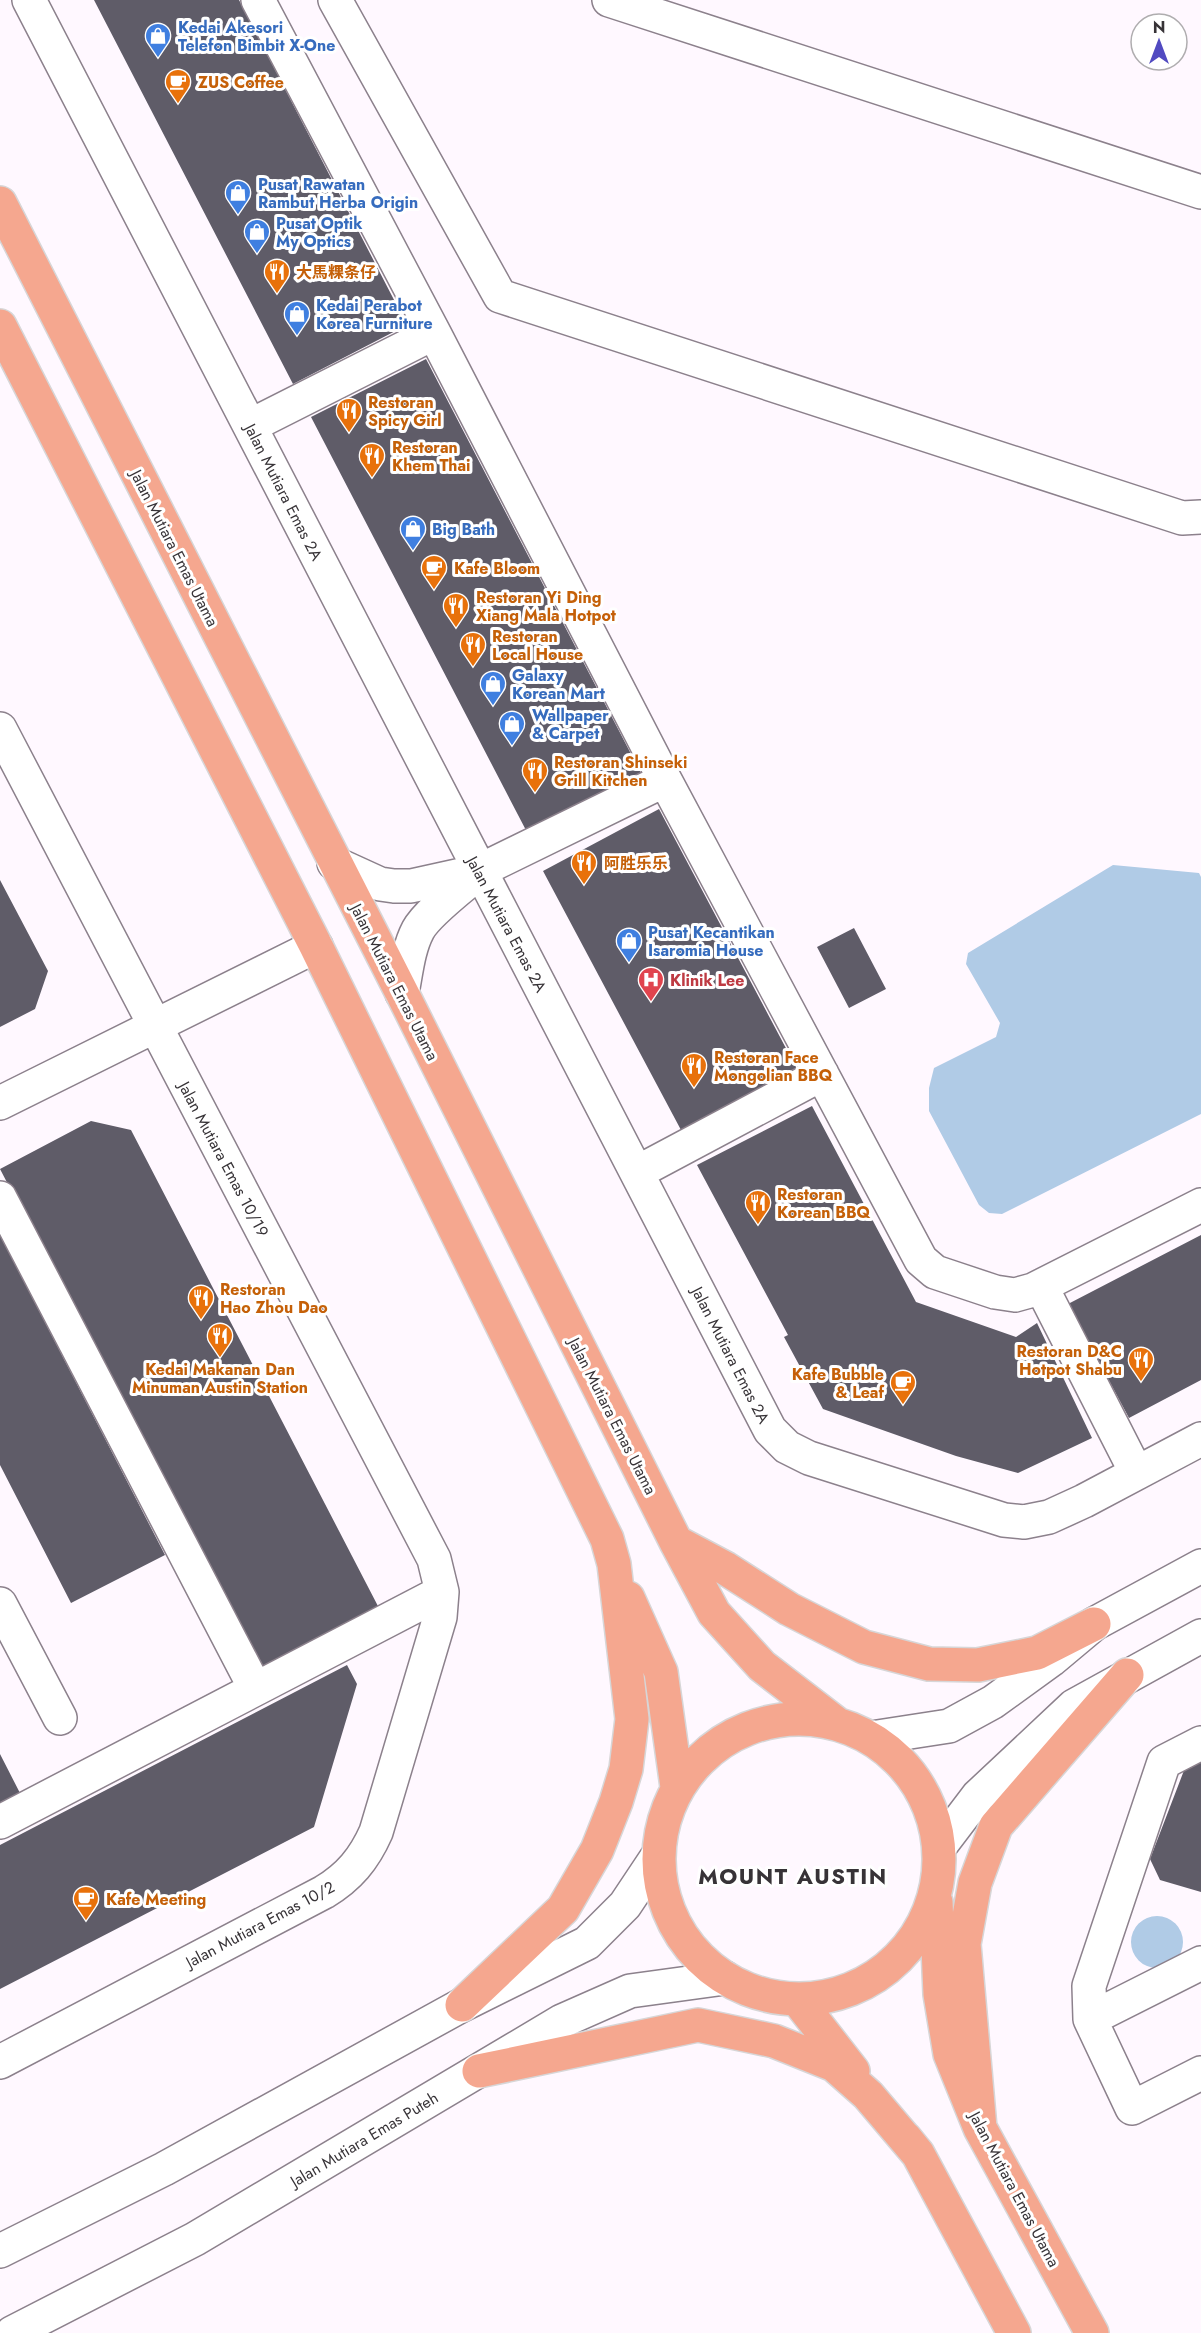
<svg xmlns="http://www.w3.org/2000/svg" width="1201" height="2333" font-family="Jost,'Noto Sans SC',sans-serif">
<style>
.water{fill:#b0cbe6}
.building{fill:#5f5c68}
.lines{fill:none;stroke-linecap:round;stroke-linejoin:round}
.minor-casing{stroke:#8c818c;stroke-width:36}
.major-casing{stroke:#d7d6d7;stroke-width:36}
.minor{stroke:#fff;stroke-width:33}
.major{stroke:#f5a78f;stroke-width:33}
.labels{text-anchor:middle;stroke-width:6;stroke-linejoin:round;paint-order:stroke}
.shop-label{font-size:16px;font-weight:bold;fill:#366cbe;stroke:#fff;text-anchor:start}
.food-label{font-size:16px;font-weight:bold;fill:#c56008;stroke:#fff;text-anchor:start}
.street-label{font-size:16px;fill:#373337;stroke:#fff}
.health-label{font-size:16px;font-weight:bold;fill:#be3a42;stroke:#fff;text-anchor:start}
.district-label{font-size:22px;font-weight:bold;letter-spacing:1.5px;fill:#373337;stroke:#fff}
</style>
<rect width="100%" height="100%" fill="#fff8ff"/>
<path class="water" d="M1113,865l86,8 2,4v237l-199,100 -13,-1 -10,-8 -50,-94v-23l5,-20 62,-31 4,-14 -34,-59 2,-11z
M1131 1942a26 26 0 1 1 52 0a26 26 0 1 1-52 0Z"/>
<path class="building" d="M94,0h145l168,325 -114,59z
M426,359l217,418 -114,59 -218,-419z
M659,809l138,260 -116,61 -138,-259z
M0,880l48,91 -13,38 -35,18z
M854,928l32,61 -37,19 -32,-61z
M812,1106l104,196 100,35 21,-14 55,115 -74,35 -62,-17 -133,-47 -39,-72 4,-2 -91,-170z
M91,1121l40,9 249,480 -118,61 -262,-502z
M0,1235l165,320 -94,48 -71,-138z
M1201,1235v145l-72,38 -61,-114z
M347,1665l10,19 -43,143 -314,162v-144z
M1201,1753v139l-41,-12 -10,-21 38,-99z
M0,1754l22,43 -22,11z"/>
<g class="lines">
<defs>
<path id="minor" d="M29,0l741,1430 17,17 22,11 195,62 20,2 25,-5 35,-16 117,-62
M258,0l176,333 231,447 256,480 14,12 60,20 20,3 18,-5 168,-85
M335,0l165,296 682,222 19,-1
M609,0l592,192
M250,426l184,-93
M0,729l434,830 8,33 -2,25 -64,215c-12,27 -27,45 -52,60l-324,170
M334,863l46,21 14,2h17l68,-15 186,-91
M402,993c4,-20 6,-44 16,-63 9,-17 44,-43 60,-57
M0,1103l316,-157
M638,1172l184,-98
M0,1198l255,490
M1041,1286l95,186
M0,1604l60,114
M871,1738l78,-12 44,-24 58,-42 43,-36 107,-58
M1201,1743l-37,19 -75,224 1,33 42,89 69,-35
M0,1822l442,-230
M940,1846l38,-50 96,-90 127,-70
M1090,2019l111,-56
M0,2251l164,-82 298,-164 125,-62 38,-38 32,-48
M12,2333l183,-94 367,-218 68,-30 95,-13"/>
<path id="major" d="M0,203l402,790 274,549 38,71 48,53 74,57
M0,326l316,620 291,593 7,25 18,155 -6,50 -10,33 -19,48 -34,59 -101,96
M676,1542l49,26 64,41 75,38 65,17 49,1 59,-12 57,-29
M628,1598l33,74 16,115
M659 1859a140 140 0 1 1 280 0a140 140 0 1 1-280 0Z
M936,1902l4,92 10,60 30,74 112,205
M797,1999l56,72
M479,2071l219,-46 76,16 60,24 34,30 50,59
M980,2128l-16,-184 11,-61 21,-57 131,-151
M905,2138l13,16 96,179"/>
</defs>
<use href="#minor" class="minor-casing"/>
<use href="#major" class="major-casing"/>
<use href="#minor" class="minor"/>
<use href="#major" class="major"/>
</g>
<defs>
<symbol id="shop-pin" viewBox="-11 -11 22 30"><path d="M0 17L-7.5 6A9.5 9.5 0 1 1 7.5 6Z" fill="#3f7fe0" stroke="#fff"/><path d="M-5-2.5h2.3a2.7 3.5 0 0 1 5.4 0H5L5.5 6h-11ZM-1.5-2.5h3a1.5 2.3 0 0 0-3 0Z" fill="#fff"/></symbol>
<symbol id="cafe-pin" viewBox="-11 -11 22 30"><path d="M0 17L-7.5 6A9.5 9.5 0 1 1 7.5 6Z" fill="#e8710a" stroke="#fff"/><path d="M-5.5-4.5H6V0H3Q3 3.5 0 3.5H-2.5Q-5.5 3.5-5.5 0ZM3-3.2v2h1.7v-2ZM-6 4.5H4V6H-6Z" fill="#fff"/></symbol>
<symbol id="restaurant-pin" viewBox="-11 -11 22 30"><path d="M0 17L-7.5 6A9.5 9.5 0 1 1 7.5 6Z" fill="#e8710a" stroke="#fff"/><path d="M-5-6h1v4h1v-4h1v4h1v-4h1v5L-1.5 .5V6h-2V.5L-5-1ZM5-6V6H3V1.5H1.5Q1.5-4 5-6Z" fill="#fff"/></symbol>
<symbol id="hospital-pin" viewBox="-11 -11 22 30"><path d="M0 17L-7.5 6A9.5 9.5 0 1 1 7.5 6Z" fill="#e0444e" stroke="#fff"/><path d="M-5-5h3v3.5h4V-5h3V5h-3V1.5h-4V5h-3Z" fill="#fff"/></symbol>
</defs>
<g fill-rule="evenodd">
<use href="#shop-pin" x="143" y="21" width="30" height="40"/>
<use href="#cafe-pin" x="163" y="67" width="30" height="40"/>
<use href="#shop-pin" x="223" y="178" width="30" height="40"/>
<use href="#shop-pin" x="242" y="217" width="30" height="40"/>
<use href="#restaurant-pin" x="262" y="257" width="30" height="40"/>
<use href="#shop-pin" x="282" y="299" width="30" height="40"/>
<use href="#restaurant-pin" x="334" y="396" width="30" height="40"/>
<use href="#restaurant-pin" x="357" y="441" width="30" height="40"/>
<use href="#shop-pin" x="398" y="514" width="30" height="40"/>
<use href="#cafe-pin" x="419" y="553" width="30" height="40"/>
<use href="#restaurant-pin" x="441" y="591" width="30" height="40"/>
<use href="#restaurant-pin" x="458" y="630" width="30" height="40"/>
<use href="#shop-pin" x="478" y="669" width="30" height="40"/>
<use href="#shop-pin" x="497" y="709" width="30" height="40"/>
<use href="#restaurant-pin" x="520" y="756" width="30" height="40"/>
<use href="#restaurant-pin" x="569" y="848" width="30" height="40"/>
<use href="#shop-pin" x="614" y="926" width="30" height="40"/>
<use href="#hospital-pin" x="636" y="965" width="30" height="40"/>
<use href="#restaurant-pin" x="679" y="1051" width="30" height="40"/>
<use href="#restaurant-pin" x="743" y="1188" width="30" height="40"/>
<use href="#restaurant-pin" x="186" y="1283" width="30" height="40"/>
<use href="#restaurant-pin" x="205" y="1321" width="30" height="40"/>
<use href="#restaurant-pin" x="1126" y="1345" width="30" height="40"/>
<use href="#cafe-pin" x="888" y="1368" width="30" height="40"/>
<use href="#cafe-pin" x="71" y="1884" width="30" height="40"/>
</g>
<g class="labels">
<g class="shop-label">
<text x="178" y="33">Kedai Akesori<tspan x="178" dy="18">Telefon Bimbit X-One</tspan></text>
<text x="258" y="190">Pusat Rawatan<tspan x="258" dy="18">Rambut Herba Origin</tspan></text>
<text x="276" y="229">Pusat Optik<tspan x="276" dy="18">My Optics</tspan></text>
<text x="316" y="311">Kedai Perabot<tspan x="316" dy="18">Korea Furniture</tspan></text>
<text x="432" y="535">Big Bath</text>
<text x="512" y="681">Galaxy<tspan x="512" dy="18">Korean Mart</tspan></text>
<text x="532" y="721">Wallpaper<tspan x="532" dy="18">&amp; Carpet</tspan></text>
<text x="648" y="938">Pusat Kecantikan<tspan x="648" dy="18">Isaromia House</tspan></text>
</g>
<g class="food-label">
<text x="198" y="88">ZUS Coffee</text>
<text x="296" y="278">大馬粿条仔</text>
<text x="368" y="408">Restoran<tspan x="368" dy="18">Spicy Girl</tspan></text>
<text x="392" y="453">Restoran<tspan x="392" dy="18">Khem Thai</tspan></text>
<text x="454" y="574">Kafe Bloom</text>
<text x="476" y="603">Restoran Yi Ding<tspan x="476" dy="18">Xiang Mala Hotpot</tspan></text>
<text x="492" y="642">Restoran<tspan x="492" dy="18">Local House</tspan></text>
<text x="554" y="768">Restoran Shinseki<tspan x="554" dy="18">Grill Kitchen</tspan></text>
<text x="604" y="869">阿胜乐乐</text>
<text x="714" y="1063">Restoran Face<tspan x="714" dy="18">Mongolian BBQ</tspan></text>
<text x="777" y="1200">Restoran<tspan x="777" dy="18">Korean BBQ</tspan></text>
<text x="220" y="1295">Restoran<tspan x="220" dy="18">Hao Zhou Dao</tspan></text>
<text x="1122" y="1357" text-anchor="end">Restoran D&amp;C<tspan x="1122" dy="18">Hotpot Shabu</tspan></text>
<text x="220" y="1375" text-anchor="middle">Kedai Makanan Dan<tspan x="220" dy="18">Minuman Austin Station</tspan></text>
<text x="884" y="1380" text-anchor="end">Kafe Bubble<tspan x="884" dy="18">&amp; Leaf</tspan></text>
<text x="106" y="1905">Kafe Meeting</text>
</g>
<g class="street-label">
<text transform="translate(284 492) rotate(63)" y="6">Jalan Mutiara Emas 2A</text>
<text transform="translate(175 548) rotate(63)" y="6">Jalan Mutiara Emas Utama</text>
<text transform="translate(507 924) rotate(62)" y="6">Jalan Mutiara Emas 2A</text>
<text transform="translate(395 982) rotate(63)" y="6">Jalan Mutiara Emas Utama</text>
<text transform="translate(224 1159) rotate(62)" y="6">Jalan Mutiara Emas 10/19</text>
<text transform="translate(731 1355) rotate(63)" y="6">Jalan Mutiara Emas 2A</text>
<text transform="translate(613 1416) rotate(63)" y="6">Jalan Mutiara Emas Utama</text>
<text transform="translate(260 1924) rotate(-28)" y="6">Jalan Mutiara Emas 10/2</text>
<text transform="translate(364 2139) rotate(-31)" y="6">Jalan Mutiara Emas Puteh</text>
<text transform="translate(1015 2189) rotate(62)" y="6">Jalan Mutiara Emas Utama</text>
</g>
<g class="health-label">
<text x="670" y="986">Klinik Lee</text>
</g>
<g class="district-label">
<text x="793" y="1884">MOUNT AUSTIN</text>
</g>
</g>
<g transform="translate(1159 42)"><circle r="28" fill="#ffffff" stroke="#afadaf" stroke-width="1.5"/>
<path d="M0-4.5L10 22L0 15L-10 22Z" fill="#514ac1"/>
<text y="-9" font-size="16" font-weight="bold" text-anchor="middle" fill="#373337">N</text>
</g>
</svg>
